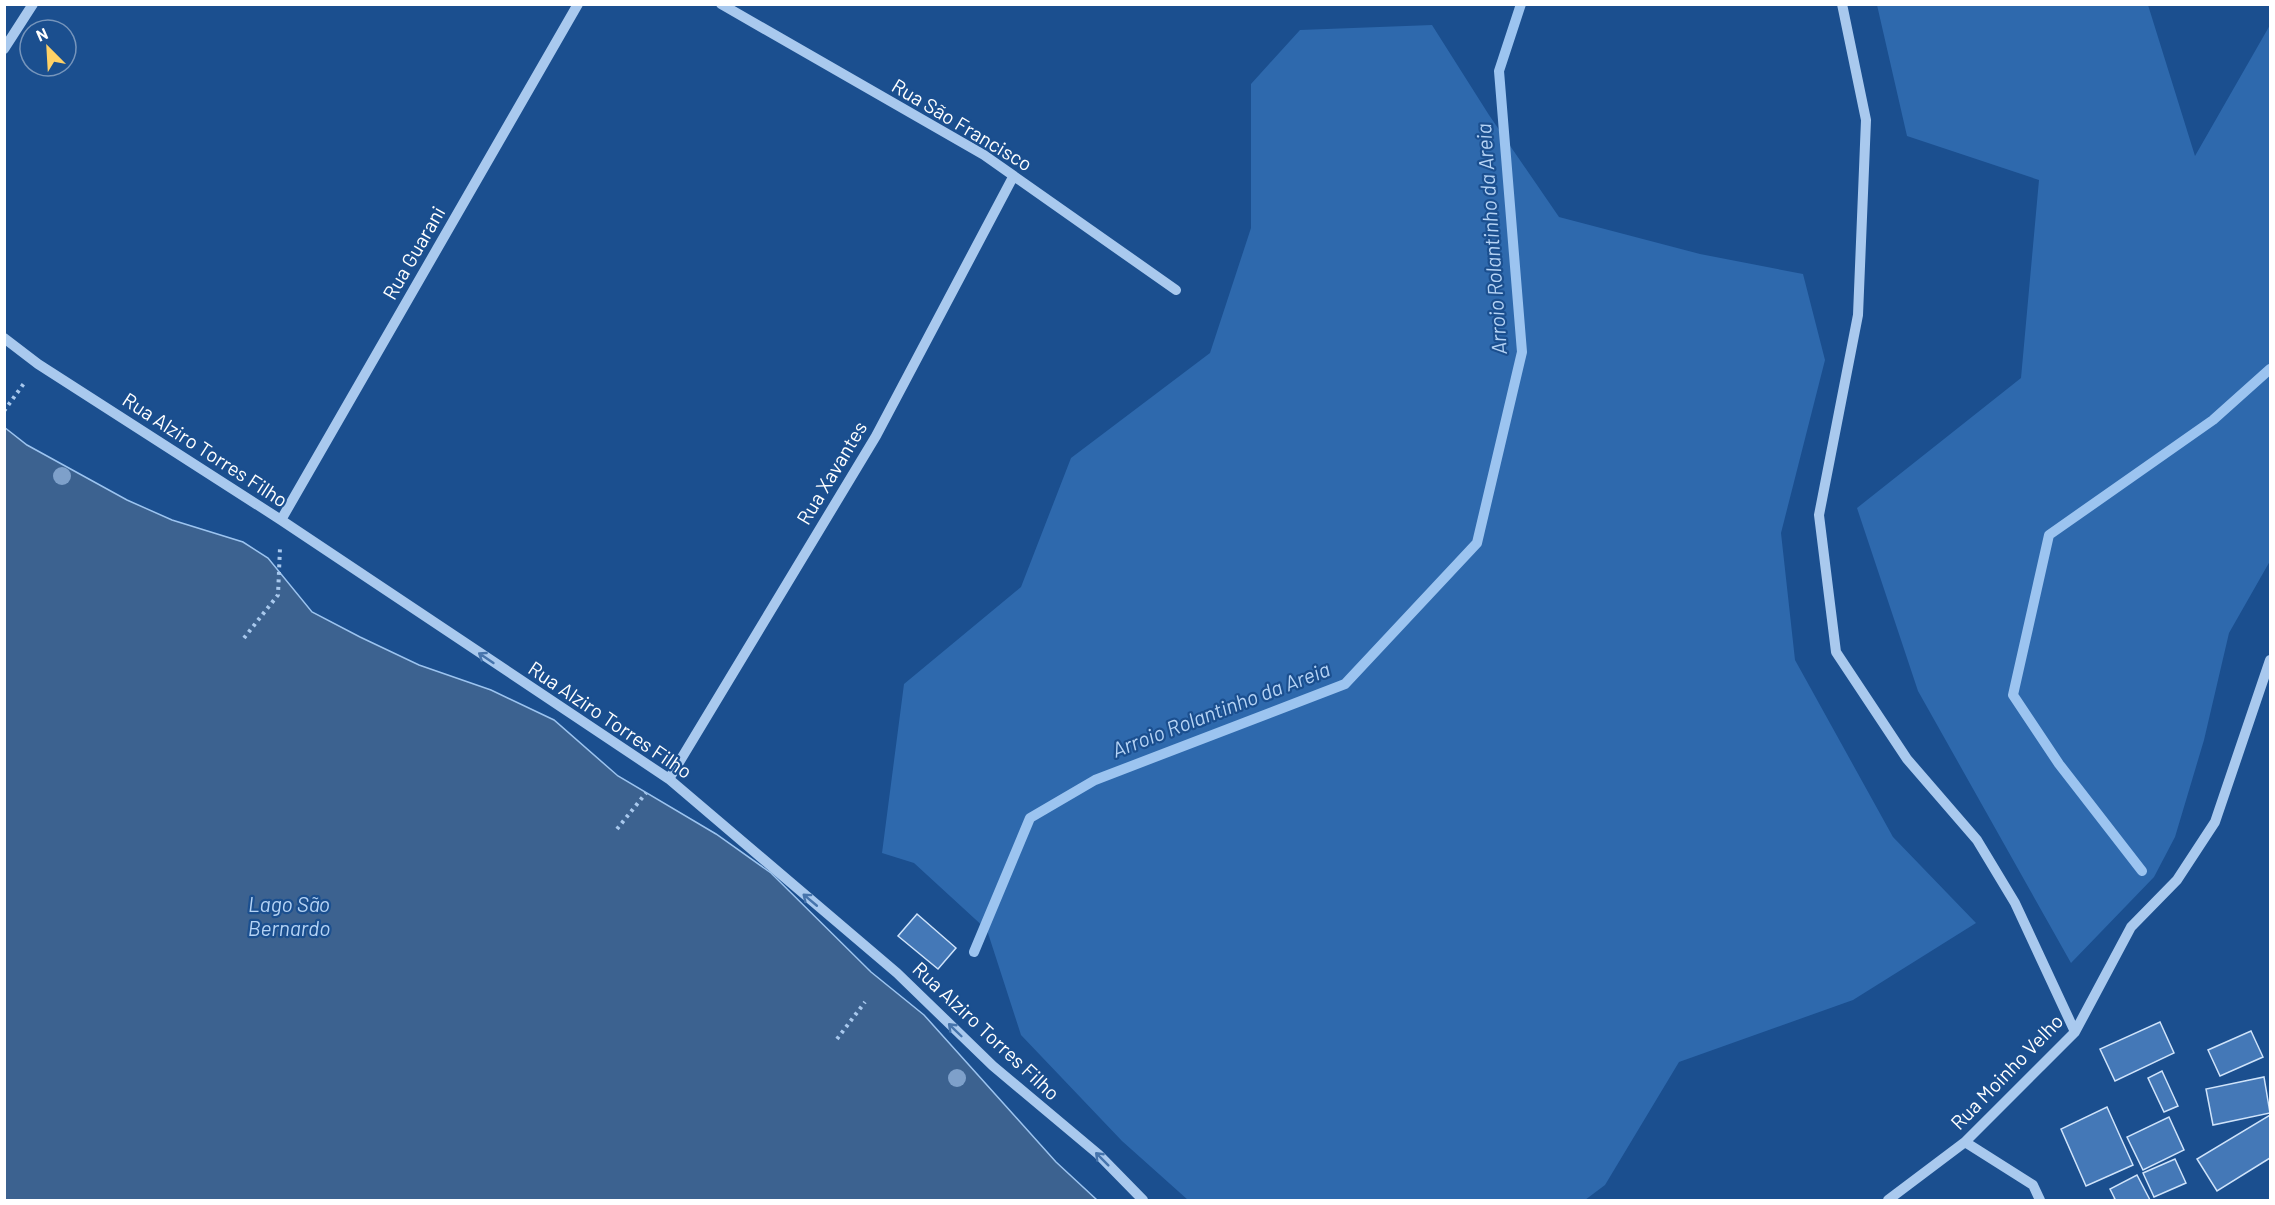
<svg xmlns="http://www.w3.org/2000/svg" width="2275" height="1205" font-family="Barlow,sans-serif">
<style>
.green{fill:#2e69ad}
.water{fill:#3c6290;stroke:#9cc4f0;stroke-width:1.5}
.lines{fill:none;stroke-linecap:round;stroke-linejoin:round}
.stream{stroke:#9cc4f0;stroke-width:10}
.building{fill:#4478b7;stroke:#cfe3fa;stroke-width:1.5}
.path{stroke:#a9c9ee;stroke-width:4;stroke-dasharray:3 4.5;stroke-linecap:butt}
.minor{stroke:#a9c9ee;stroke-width:10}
.tree{fill:#7ea0ca}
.oneway{stroke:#4674ac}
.labels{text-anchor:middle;stroke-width:4.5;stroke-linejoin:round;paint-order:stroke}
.street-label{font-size:20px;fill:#fff;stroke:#1b4f8f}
.water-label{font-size:21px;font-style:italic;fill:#b5d3f5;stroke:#1b4f8f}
</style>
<rect width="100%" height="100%" fill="#1b4f8f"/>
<path class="green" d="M1877,5h271l47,151 75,-131v536l-41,72 -25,107 -29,97 -21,40 -83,86 -153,-272 -61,-183 164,-130 18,-198 -132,-44z
M1432,25l57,90 70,102 141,37 103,20 22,86 -44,173 14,127 98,177 83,86 -123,77 -174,62 -74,123 -20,15h-397l-66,-59 -101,-106 -34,-105 -73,-67 -32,-10 22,-169 117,-97 50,-129 139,-105 41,-125v-144l49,-54z"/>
<path class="water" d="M4,427l23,18 100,55 45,20 71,22 25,16 44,54 48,25 59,28 72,25 63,30 64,56 98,58 55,39 100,99 53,43 132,147 41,38h-1092z"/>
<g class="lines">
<path class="stream" d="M2142,871l-83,-107 -46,-69 36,-160 164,-115 57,-51
M974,952l56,-134 65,-38 250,-96 132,-141 45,-191 -23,-281 22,-67"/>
</g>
<path class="building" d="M917,914l39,34 -18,21 -40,-33z
M2160,1022l14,31 -59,28 -15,-32z
M2251,1031l12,26 -43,19 -12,-26z
M2162,1071l16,35 -14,6 -16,-34z
M2264,1077l6,36 -57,12 -7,-36z
M2107,1107l26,58 -47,21 -25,-57z
M2270,1115v43l-53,33 -20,-32z
M2169,1117l15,33 -41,20 -16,-33z
M2175,1159l11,24 -32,14 -11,-24z
M2137,1175l13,25h-38l3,-1 -5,-10z"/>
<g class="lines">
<path class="path" d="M4,411l21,-29
M244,638l34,-43 2,-47
M617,829l29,-36
M837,1039l28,-37"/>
<path class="minor" d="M721,4l263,151 192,135
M1842,4l24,116 -8,195 -39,200 17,137 71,107 70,81 38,63 60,129
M4,49l29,-45
M4,338l34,26 243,156 388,259 228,194 96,93 105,88 45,46
M281,520l297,-516
M669,779l207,-343 137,-259
M1965,1142l68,43 7,15
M1888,1200l77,-58 110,-110 56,-105 46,-47 38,-58 55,-162"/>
</g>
<g class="tree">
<circle cx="62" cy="476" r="9"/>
<circle cx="957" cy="1078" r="9"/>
</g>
<defs><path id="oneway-shaft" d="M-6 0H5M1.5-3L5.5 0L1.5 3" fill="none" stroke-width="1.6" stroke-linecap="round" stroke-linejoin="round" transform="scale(1.5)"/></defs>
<g class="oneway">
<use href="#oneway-shaft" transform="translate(486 658) rotate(-146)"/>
<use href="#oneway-shaft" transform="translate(810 900) rotate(-140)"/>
<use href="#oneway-shaft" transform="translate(955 1030) rotate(-136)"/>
<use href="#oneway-shaft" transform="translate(1102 1159) rotate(-135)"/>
</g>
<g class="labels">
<g class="street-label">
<text transform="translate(962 125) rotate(31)" y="7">Rua São Francisco</text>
<text transform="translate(414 253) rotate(-60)" y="7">Rua Guarani</text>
<text transform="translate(205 450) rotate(33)" y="7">Rua Alziro Torres Filho</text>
<text transform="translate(832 473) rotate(-59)" y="7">Rua Xavantes</text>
<text transform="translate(610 720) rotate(34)" y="7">Rua Alziro Torres Filho</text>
<text transform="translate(986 1031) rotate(43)" y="7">Rua Alziro Torres Filho</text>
<text transform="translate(2007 1072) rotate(-46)" y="7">Rua Moinho Velho</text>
</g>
<g class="water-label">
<text transform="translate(1492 239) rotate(-94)" y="7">Arroio Rolantinho da Areia</text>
<text transform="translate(1221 710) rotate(-21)" y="7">Arroio Rolantinho da Areia</text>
<text x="289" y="912">Lago São<tspan x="289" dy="24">Bernardo</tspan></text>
</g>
</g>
<rect width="2275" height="1205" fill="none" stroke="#ffffff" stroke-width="12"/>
<g transform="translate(48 48) rotate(336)"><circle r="28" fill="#1b4f8f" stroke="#7695bc" stroke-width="1.5"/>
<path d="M0-4.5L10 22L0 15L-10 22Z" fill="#ffd166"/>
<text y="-9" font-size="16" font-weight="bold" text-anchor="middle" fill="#ffffff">N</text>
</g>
</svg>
